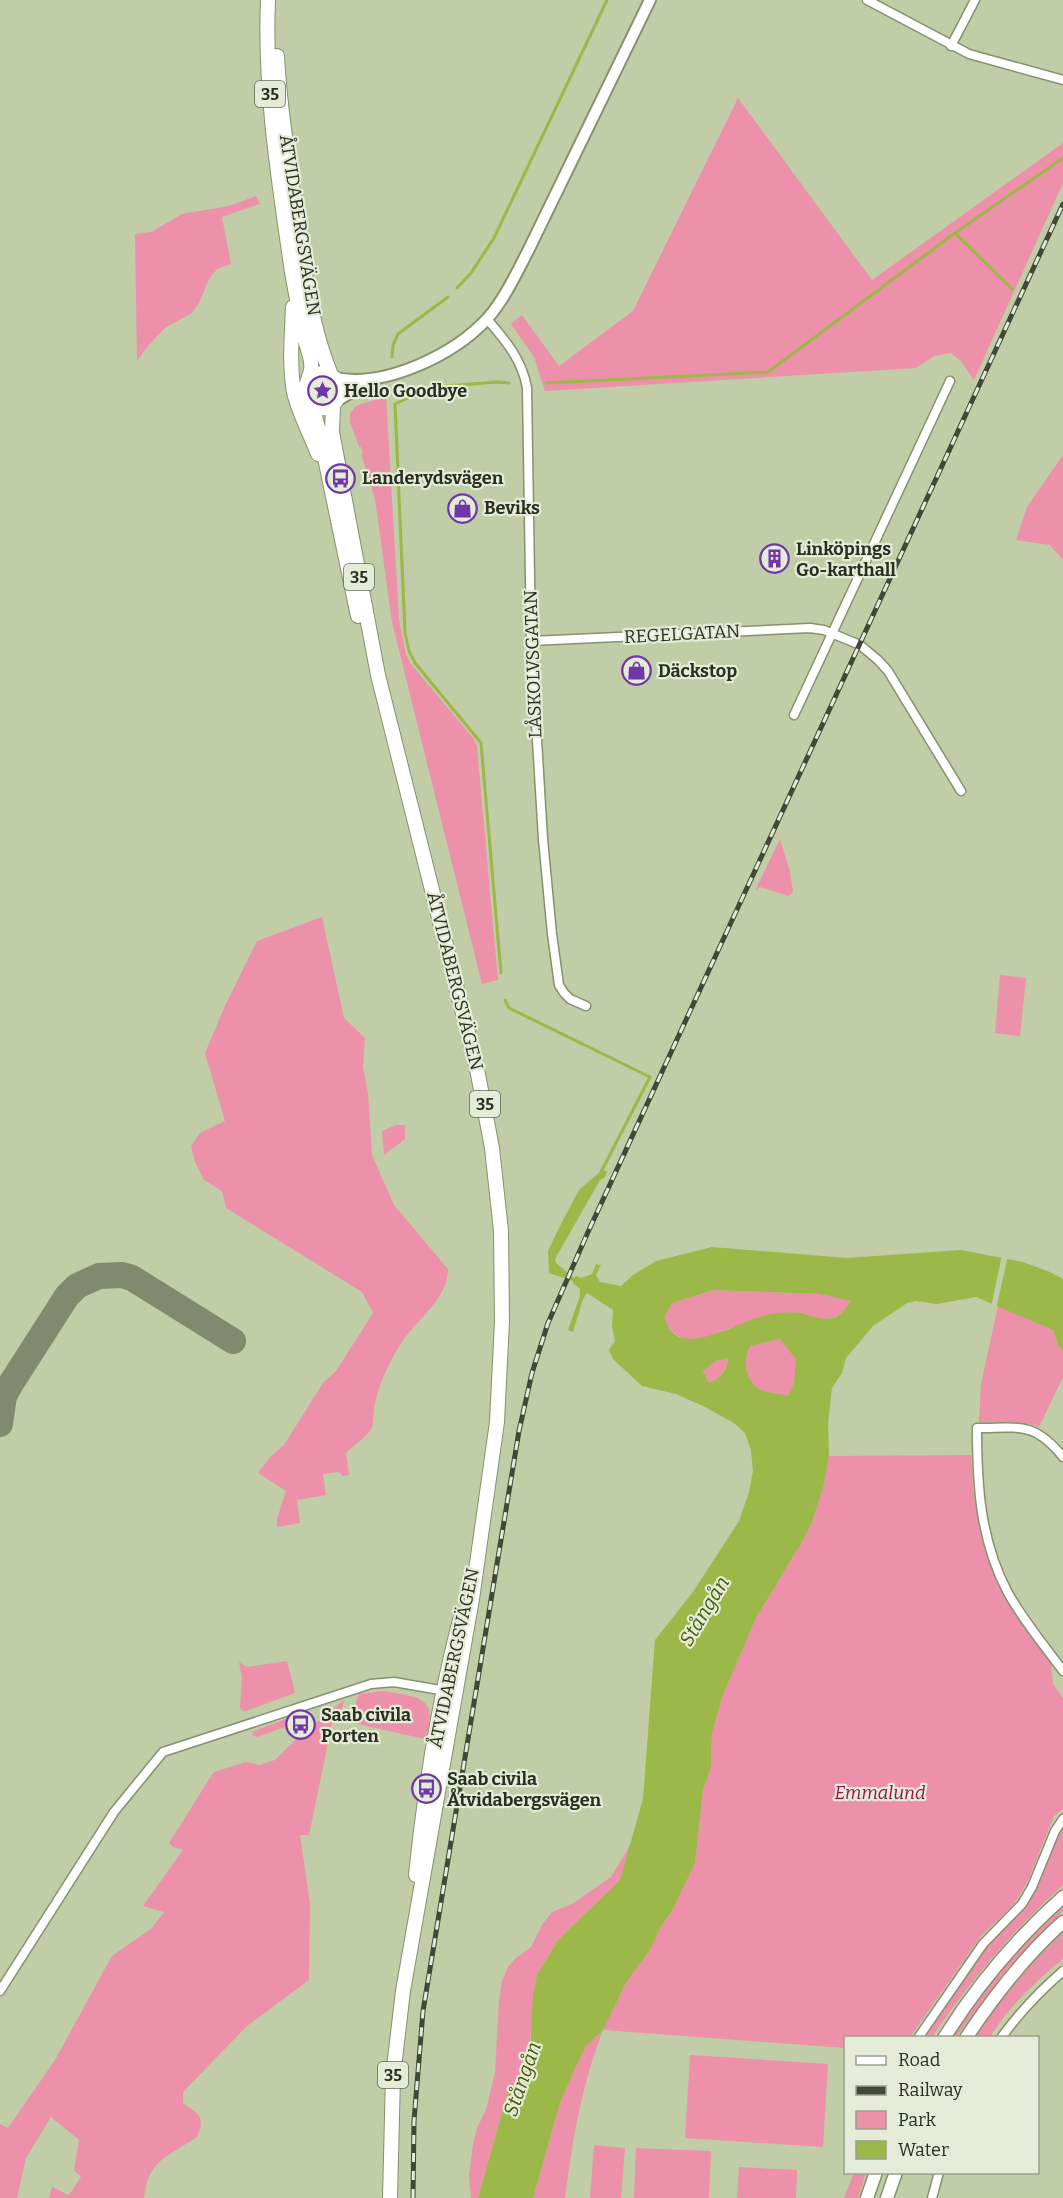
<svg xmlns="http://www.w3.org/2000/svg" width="1063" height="2198" font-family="Bitter,serif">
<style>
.green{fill:#ed90aa}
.water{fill:#9bb848;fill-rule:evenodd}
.pier{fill:#c0cda6}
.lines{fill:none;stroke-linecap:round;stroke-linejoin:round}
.stream{stroke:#9bb848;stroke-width:3}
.taxiway{stroke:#818a6e;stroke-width:26}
.minor-casing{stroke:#86916d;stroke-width:11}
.tertiary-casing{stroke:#86916d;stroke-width:14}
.secondary-casing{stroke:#86916d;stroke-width:15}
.primary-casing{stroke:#86916d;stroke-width:16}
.minor{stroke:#fff;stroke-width:8}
.tertiary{stroke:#fff;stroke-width:10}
.secondary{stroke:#fff;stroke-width:12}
.primary{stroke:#fff;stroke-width:14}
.rail-casing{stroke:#424836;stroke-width:5}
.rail{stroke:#e4ebd7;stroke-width:3;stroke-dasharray:9;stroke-linecap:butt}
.labels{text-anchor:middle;stroke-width:4.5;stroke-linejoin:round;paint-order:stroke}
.shield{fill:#e4ebd7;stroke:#626757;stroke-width:1.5}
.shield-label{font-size:16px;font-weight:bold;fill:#2a2f20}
.street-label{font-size:18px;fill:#2a2f20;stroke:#e4ebd7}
.poi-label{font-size:18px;font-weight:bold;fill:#2a2f20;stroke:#e4ebd7;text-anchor:start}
.park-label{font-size:18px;font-style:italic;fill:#9a0e4d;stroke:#e4ebd7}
.water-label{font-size:20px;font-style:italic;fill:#485904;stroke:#e4ebd7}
</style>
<rect width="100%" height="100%" fill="#c0cda6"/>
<path class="green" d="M738,98l134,182 191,-137v40l-89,197 -13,-19 -10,-8 -17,3 -18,12 -371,23 -11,-34 -23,-33 11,-9 37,51 74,-55z
M256,196l4,8 -38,13 9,47 -14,5 -8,10 -10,24 -7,10 -27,15 -18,19 -10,14 -2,-127 16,-2 31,-18 47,-8z
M386,396l13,224 7,34 5,10 63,75 3,8 21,233 -16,4 -90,-362 -17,-123 -14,-46h2l-2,-6h-2l-9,-25v-8l6,-8z
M1063,455v105l-13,-15 -34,-5 11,-33z
M780,839l10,33 3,20 -4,4 -29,-9 -5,4z
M322,917l22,101 21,20 -2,29 5,27 4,61 22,50 54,64c0,31 -33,51 -48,76 -11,18 -21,38 -25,59 -2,7 -1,16 -3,23 -4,9 -19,19 -26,26l3,22 -6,1 -4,-4 -16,2 3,21 -29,5 3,23 -23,4v-8l9,-28 -28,-18 12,-16 14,-12 39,-62 13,-12 37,-58 -11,-21 -136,-84 -4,-17 -18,-11 -9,-18 -4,-16 9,-13 25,-12 -20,-68 20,-47 32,-65z
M1000,975l26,3 -6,58 -25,-3z
M396,1125h9v14l-21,16 -2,-24z
M713,1290l106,4 33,7c-6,7 -11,14 -21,17 -13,4 -20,-4 -31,-4 -21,1 -43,8 -63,12 -15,3 -27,14 -44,14 -14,-1 -26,-9 -28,-24l7,-13z
M998,1306l55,24 6,17 4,4v26l-24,50 -9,-3 -51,-2 2,-38z
M780,1339l17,20 -3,25 -6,12c-9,-3 -21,-3 -29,-7 -15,-8 -16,-29 -9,-43z
M728,1358c-1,12 -8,20 -19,25l-6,-12 13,-10z
M971,1455l3,42 5,27 11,37 8,20 53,80 2,23 10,14v111l-9,7 -27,67 -13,21 -33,32 -71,101 -64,1 -1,10 -242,-18c-22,57 -30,108 -38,168h-32l27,-95 13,-30 13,-27 17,-16 23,-47 24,-33 11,-24 10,-13 24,-50 8,-73 8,-23 1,-34 11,-38 33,-77 46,-76 10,-20 12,-37 5,-29z
M287,1661l8,32 -49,18 -5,-1 -1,-3 2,-29 -3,-16 8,5z
M383,1691c35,6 57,5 42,48l-76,-17 10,-28z
M344,1700l-4,20 -7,-1 -24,116h-9l10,69 -1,76 -62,46 -64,66v11c16,11 23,14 14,34 -30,20 -49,23 -53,61h-95l3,-11 17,8 12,-18 -7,-7 5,-30 -28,-23 -25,41 -9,40h-17v-74l8,4 47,-68 57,-104 40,-28 12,-16 -21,-6 40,-56 -10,-3 -4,-4 39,-62 6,-9 32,-10 13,3 16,-5 18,-18z
M294,1716l5,1 -3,6 -39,14 -5,-2 2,-4z
M1063,1826v59c-52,47 -91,94 -131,152l-9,1 62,-90 43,-46 9,-15 21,-55z
M630,1845l-10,35 -62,60 -21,35 -7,65v16l-5,16 -18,23 -29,103h-7l-2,-22 4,-31 4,-17 9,-18 9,-37 4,-73 3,-19 6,-14 8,-9 15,-11 11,-22 10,-13 20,-8 39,-27z
M1063,1905v6l-55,57 -52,69 -6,1 49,-67z
M1063,1932v27c-27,22 -55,48 -73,78h-15c25,-38 55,-73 88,-105z
M690,2055l138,9 -5,83 -138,-9z
M594,2145l31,3 -4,50h-31z
M636,2148l75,3 -2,47h-75z
M739,2167l58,3 -1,28h-59z
M854,2173h12l-8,25h-14z"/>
<path class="water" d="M602,1170l5,1 -2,6 -5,3 -45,79 1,4 18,15 2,-2 5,2 11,-4 4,-10 5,1 -5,10 4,7 21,4 12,-11 23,-14 56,-14 135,11 114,-8 62,12 27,10 13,7v72l-4,-4 -6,-17 -77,-33 -39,7 -21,-3 -9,2 -34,23 -27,32 -4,15 -10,15 -4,36 1,32 -5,29 -12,37 -10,20 -46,76 -33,77 -11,38 -1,34 -8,23 -8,73 -24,50 -10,13 -11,24 -24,33 -23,47 -17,16 -13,27 -13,30 -27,95h-55l29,-103 18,-23 5,-16 3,-61 4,-20 21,-35 62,-60 23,-81 12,-159 38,-48 46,-71 10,-29 4,-21 -2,-21 -6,-17 -11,-10 -31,-17 -27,-12 -34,-8 -29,-27 -4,-9 6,-9 -3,-14 1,-17 -26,-17 -4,6 -10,33 -5,-2 12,-34v-7l-7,-6v-2l-24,-8 -1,-22 14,-29 17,-32zM713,1290l106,4 32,7c-15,22 -23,20 -47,13 -10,-3 -31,-1 -41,2 -26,6 -90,48 -98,0l7,-13zM780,1339l16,20 -2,25 -6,12c-9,-3 -21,-3 -29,-7 -15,-9 -16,-29 -9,-43zM728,1358c0,12 -8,20 -19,25l-6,-12 13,-10z"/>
<path class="pier" d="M1002,1255l6,1 -12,53 -5,-2z"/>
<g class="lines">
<path class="stream" d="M955,233l57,56
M457,288l14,-15 23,-35 113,-238
M392,357l1,-12 5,-11 50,-37
M546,383l222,-11 187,-139 108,-75
M501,973l-20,-230 -66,-80 -6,-12 -4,-18 -10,-229 37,-17 65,-5 12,1
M505,1000l4,8 141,69 -49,95"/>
<path class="taxiway" d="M0,1424l4,-28 6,-11 57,-89 10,-10 22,-10 23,-1 10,3 101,63"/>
<defs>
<path id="minor" d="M867,0l102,54 94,26
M951,46l24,-46
M487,319c18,21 35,40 40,69l4,253 12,198 9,95 7,51 5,8 6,6 16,7
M531,641l279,-13 14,2 36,15 18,15 10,11 73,120
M794,715l156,-334
M1063,1457c-29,-36 -44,-29 -86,-29 0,57 3,111 30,163 15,28 37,54 56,80
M0,1991l114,-179 49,-60 208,-68 23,-2 52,9
M918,2038l65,-94 39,-40 10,-17 23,-56 8,-12
M1001,2038c18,-25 39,-47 62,-67
M932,2198l7,-26"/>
<path id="tertiary" d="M335,378c50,10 119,-23 153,-60 17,-20 28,-44 40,-67l122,-251
M338,400l33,-19"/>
<path id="secondary" d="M944,2038c33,-53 73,-100 119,-141
M966,2038c28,-42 60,-83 97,-116
M867,2198l9,-26
M887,2198l9,-26"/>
<path id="primary" d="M268,0c-4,91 11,182 24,272 4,22 8,45 13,67 2,10 8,21 6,31 -1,6 -4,11 -5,17 -5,24 31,31 34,3l-5,-12 -13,-5 -13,7
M277,56c3,55 12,109 20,163 7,52 14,108 34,156
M293,307c-1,28 -4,58 1,85 5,22 16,41 24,62
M312,405l9,34 37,177
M333,405l-1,27 46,243 99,394 15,79 9,83 1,90 -5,101 -25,177 -69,392 -10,85 -3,122
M416,1875c9,-86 22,-171 44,-255"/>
</defs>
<use href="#minor" class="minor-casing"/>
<use href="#tertiary" class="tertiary-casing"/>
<use href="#secondary" class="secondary-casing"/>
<use href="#primary" class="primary-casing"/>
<use href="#minor" class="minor"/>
<use href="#tertiary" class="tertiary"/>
<use href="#secondary" class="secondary"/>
<use href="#primary" class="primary"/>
<defs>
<path id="rail" d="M413,2198l1,-77 9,-110 96,-580 13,-58 16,-50 40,-91 475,-1028"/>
</defs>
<use href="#rail" class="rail-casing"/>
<use href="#rail" class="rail"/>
</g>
<defs>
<symbol id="sight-ring" viewBox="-11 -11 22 22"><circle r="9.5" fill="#e4ebd7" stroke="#7037ad" stroke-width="1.5"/><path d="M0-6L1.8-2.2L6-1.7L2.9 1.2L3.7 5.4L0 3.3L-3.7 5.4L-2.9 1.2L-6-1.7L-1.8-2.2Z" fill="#7037ad"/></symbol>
<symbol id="bus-ring" viewBox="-11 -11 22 22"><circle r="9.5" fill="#e4ebd7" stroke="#7037ad" stroke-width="1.5"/><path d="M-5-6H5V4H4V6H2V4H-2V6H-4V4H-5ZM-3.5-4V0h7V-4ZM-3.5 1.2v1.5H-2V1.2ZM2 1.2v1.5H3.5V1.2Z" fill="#7037ad"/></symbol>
<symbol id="shop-ring" viewBox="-11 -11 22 22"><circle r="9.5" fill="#e4ebd7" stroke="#7037ad" stroke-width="1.5"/><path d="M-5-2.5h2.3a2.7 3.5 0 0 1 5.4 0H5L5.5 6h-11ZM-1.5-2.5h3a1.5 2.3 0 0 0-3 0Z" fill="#7037ad"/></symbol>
<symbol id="building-ring" viewBox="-11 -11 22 22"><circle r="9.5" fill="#e4ebd7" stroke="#7037ad" stroke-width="1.5"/><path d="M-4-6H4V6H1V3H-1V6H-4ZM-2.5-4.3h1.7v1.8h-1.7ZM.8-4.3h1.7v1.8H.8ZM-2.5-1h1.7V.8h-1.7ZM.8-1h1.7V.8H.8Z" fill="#7037ad"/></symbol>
</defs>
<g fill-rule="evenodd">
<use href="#sight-ring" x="306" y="374" width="33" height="33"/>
<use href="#bus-ring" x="324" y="462" width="33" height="33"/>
<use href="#shop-ring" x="446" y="492" width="33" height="33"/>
<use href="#building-ring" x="758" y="542" width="33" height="33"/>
<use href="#shop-ring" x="620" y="654" width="33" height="33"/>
<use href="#bus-ring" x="284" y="1708" width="33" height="33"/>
<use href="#bus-ring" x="410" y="1772" width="33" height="33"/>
</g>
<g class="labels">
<g class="shield">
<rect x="255" y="81" width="30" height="26" rx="4.5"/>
<rect x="344" y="564" width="30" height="26" rx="4.5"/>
<rect x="470" y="1091" width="30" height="26" rx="4.5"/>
<rect x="378" y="2062" width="30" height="26" rx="4.5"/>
</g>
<g class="shield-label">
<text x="270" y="100">35</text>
<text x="359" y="583">35</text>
<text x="485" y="1110">35</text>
<text x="393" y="2081">35</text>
</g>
<g class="street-label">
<text transform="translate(300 225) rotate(81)" y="6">ÅTVIDABERGSVÄGEN</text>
<text transform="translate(682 634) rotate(-3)" y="6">REGELGATAN</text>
<text transform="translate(533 664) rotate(-92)" y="6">LÅSKOLVSGATAN</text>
<text transform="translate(455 981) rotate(76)" y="6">ÅTVIDABERGSVÄGEN</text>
<text transform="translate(454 1658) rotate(-78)" y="6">ÅTVIDABERGSVÄGEN</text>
</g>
<g class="poi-label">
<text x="344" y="397">Hello Goodbye</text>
<text x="362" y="484">Landerydsvägen</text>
<text x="484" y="514">Beviks</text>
<text x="796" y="555">Linköpings<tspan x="796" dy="21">Go-karthall</tspan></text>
<text x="658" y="677">Däckstop</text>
<text x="321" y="1721">Saab civila<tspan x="321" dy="21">Porten</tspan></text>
<text x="447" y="1785">Saab civila<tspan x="447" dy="21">Åtvidabergsvägen</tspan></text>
</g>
<g class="park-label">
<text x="880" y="1799">Emmalund</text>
</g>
<g class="water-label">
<text transform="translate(704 1611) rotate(-59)" y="7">Stångån</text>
<text transform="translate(522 2079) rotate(-71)" y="7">Stångån</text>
</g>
</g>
<rect x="844" y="2036" width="195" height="138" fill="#e4ebd7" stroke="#9aa08e" stroke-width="1.5"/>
<rect x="856" y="2056" width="30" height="9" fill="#ffffff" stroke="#9aa08e" stroke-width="1.5"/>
<text x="898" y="2066" font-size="18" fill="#2a2f20">Road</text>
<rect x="856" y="2086" width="30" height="9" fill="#424836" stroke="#9aa08e" stroke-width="1.5"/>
<text x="898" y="2096" font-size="18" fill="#2a2f20">Railway</text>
<rect x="856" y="2111" width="30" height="18" fill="#ed90aa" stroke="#9aa08e" stroke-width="1.5"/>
<text x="898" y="2126" font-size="18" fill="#2a2f20">Park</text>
<rect x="856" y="2141" width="30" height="18" fill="#9bb848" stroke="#9aa08e" stroke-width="1.5"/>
<text x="898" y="2156" font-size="18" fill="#2a2f20">Water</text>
</svg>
